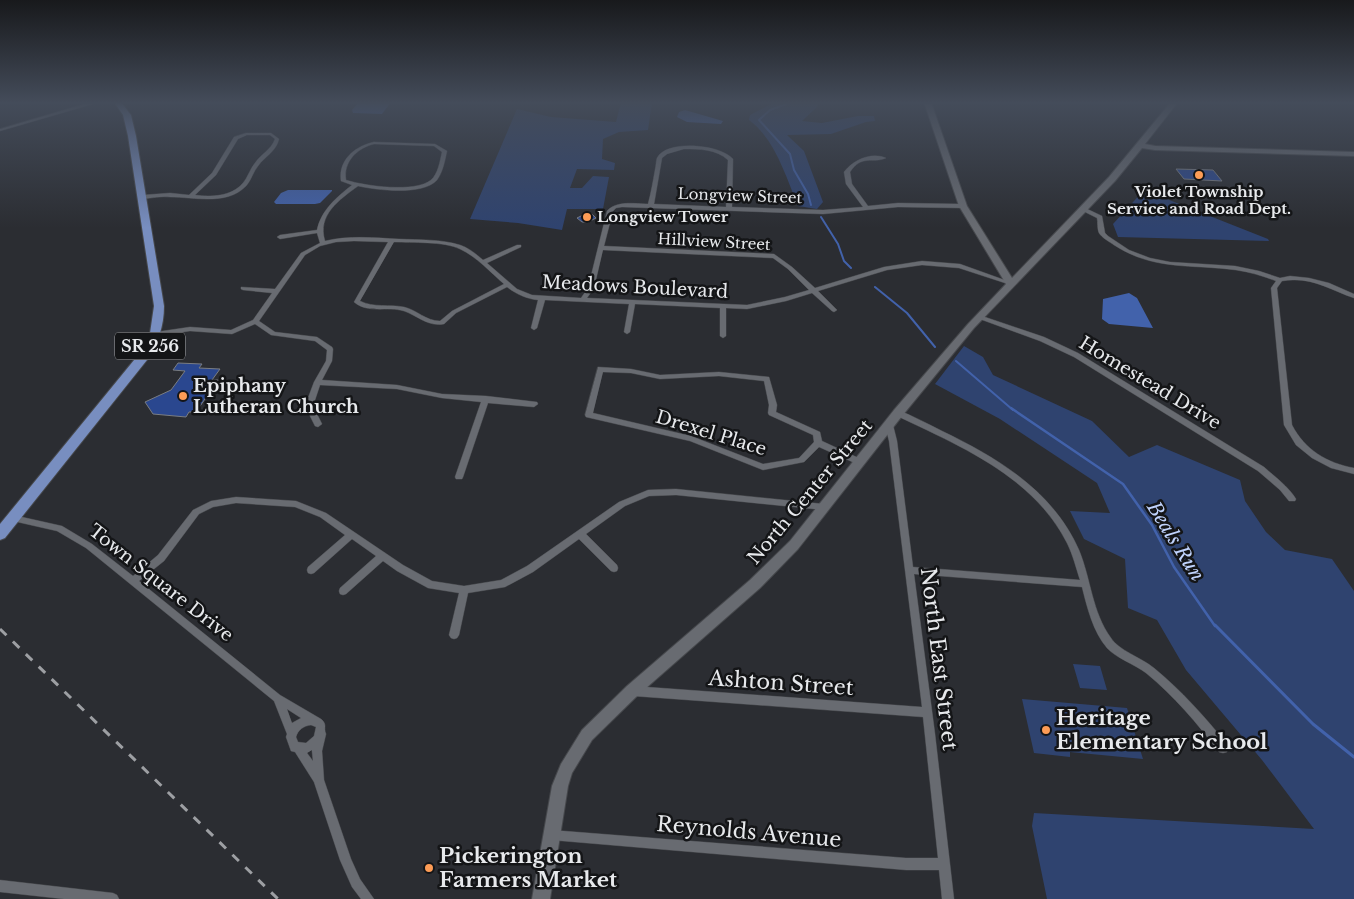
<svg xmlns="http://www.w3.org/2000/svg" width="1354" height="899" font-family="'Libre Baskerville',serif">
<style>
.green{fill:#2f436f}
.water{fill:#4262ab}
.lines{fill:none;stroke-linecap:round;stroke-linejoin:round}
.stream-far2{stroke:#4262ab;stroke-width:2}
.stream-far1{stroke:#4262ab;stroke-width:2.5}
.stream{stroke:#4262ab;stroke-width:3}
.building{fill:#2a478f;stroke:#7a7d82}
.street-casing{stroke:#46484c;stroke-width:1}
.secondary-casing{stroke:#46484c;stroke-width:2}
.primary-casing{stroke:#46484c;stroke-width:2}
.street{fill:#686b71;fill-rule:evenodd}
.secondary{fill:#686b71;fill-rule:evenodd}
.primary{fill:#788ec0;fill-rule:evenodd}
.rail{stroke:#9d9fa3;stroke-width:3;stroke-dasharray:9 9;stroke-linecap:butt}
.poi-dot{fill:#fd9c56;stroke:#141517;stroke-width:2}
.labels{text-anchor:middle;stroke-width:5;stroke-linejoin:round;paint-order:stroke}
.far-poi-label{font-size:15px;font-weight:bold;fill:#e7e9ec;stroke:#141517}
.far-street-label{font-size:15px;fill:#e7e9ec;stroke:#141517}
.shield{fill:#141517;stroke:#a8a9ac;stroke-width:1}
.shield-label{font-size:16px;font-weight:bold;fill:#e7e9ec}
.street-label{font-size:18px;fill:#e7e9ec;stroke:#141517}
.poi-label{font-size:18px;font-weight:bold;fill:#e7e9ec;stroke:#141517;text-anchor:start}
.water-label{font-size:19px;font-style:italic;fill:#c0d3fd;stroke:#141517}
.near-street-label{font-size:21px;fill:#e7e9ec;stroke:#141517}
.near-poi-label{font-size:21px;font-weight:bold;fill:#e7e9ec;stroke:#141517;text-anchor:start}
</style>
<rect width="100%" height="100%" fill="#2b2d32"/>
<path class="green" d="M621,102h31l-4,28 -29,2 -16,7 -1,20 13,4 -1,7 -37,-1 -7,19h12l11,-12 16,1 -6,32h-36l-5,21 -44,-7 -48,-4 47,-110 34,8 65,5z
M775,102h44l-2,5 -15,14 20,2 36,-7h16l1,5 -9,1 -35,12 -44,1 17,16 19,51 -6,7 -19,-3c-12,-29 -23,-67 -49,-86l1,-5z
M1144,190l124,49 1,2 -151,-4 -5,-13z
M964,346l19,11 10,18 99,46 37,36 28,-12 83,35 5,21 21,31 19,18 47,9 22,32v308h-307l-15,-73 2,-13 280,16 -52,-69 -76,-90 -29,-50 -29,-12 -3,-49 -41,-20 -14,-28 40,2 -13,-30 -97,-64 -65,-35z
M1073,664l27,2 7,24 -27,-2z
M1022,699l105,9 16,51 -73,-7v5l-36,-4z"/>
<path class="water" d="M359,102h32l-9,12 -29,-1 -1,-3z
M685,110l38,11 -2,3 -34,-2 -10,-5 2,-5z
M288,190h44v1l-12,12 -5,1h-39l-2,-2 7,-9z
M1129,293l8,5 16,30 -44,-4 -7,-5 1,-20z"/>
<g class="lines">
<path class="stream-far2" d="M792,102l-22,8 -11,10 31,34 4,16 14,24 3,11
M821,217l17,27 6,17 7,7
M875,287l32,26 28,34
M956,361l57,49"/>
<path class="stream-far1" d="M1011,408l112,76 29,41 22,42 41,59"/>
<path class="stream" d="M1215,625l98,99 41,33"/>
</g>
<path class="building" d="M1176,169l37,1 9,11 -38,-2z
M587,213l5,1 4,4 -8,4h-6l-5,-4z
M178,363l24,1 -3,4 21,1 -8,11h6l-22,32h-7l-3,5 -33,-3 -8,-12 26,-12 14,-19 -12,-1z"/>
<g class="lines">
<defs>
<path id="street" d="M91,102h9l-100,29v-2z
M754,102h8v1l-2,1z
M246,133h25l8,6c-3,13 -14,17 -21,27 -5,6 -7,15 -12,20 -19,20 -52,11 -76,11 -9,-1 -18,1 -27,2l-3,-2 3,-2 27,-2 19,2 23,-22 22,-36zM247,135h23l5,4c-4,11 -14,15 -20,24 -5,6 -7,14 -12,20 -12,14 -32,14 -48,12l21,-20 22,-36z
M374,142l61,2 12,7c-2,9 -4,21 -10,29 -14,16 -61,10 -79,6 -19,14 -41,29 -33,55 24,-6 50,-3 74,-2 20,1 42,0 61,6 9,3 16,9 23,15l34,-15h4v2l-34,16 30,26 15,6 49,3 7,-10 19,-77c10,-11 28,-7 41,-7 3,-11 5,-23 7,-34 1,-4 1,-9 2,-12 9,-17 49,-13 63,-7 5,2 9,4 13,8l-1,48 91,3 40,-3 -17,-23 -2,-12c10,-13 28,-20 42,-14 -14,6 -24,-4 -36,14l2,12 16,22 30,-3 65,1 3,2 -3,2 -65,-1 -75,7 -201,-7 -6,1 -3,3 -9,35 170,8 18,13 23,21 69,-21 38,-6 38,3 53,19 -3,2 -2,-1 -49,-16 -37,-3 -35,5 -69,21 19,19 -3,2 -2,-1 -20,-18 -26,8 -39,8 -21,-1v28l-3,2 -3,-2v-28l-85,-4 -5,28 -3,2 -3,-2 5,-28 -84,-4 -8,28 -3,2 -3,-2 7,-28c-11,-1 -22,-6 -31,-13l-51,26 -12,11c-16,3 -26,-8 -40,-13 -17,-5 -36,3 -50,-9l34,-60 -34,-1 -18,1 -16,4 -15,9 -46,66 16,11 42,5 15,10 1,2 -1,12 -10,19 75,5 45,9 44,2 51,6 1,2 -4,3 -46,-4 -25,74 -1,2h-6l-1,-2 26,-75 -39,-4 -45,-9 -77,-4 -7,21 9,18 -4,3 -3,-1 -10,-20 9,-24 12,-21 1,-11 -12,-9 -44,-6 -16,-11 -23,10 -42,-3 -34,5 -3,-2 3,-2 34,-5 41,3 22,-10 19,-27 -29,-3 -2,-1v-2l34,2 26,-36 19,-10 -3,-10 -37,6 -3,-2 3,-2 37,-5c4,-20 20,-33 35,-45l-11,-4c-3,-21 14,-35 33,-39zM374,144l60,2 8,6c-2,9 -4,22 -11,28 -16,13 -66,6 -85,0 -3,-18 11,-32 28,-36zM684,149c16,0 32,0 44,11l-2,47 -72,-3 8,-46 5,-4zM394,242c18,1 50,-1 66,7 17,8 30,23 44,35l-52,27 -12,10c-14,0 -23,-11 -36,-14 -15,-3 -30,1 -44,-6zM603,250l170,8 15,11 21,21 -24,7 -38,8 -160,-7 7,-10z
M1083,207l19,9 3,17 3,3 21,14 21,8 20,4 65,4 24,5 21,7 10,-2 19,2 20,5 25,11v4c-26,-9 -43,-22 -72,-17l-5,7 15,137c13,25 35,38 62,43v6l-23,-6 -19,-10 -16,-13 -12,-20 -13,-137 5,-7c-13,-5 -26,-9 -40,-11 -44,-6 -82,1 -122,-25 -4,-3 -12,-7 -15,-12 -2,-4 -1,-11 -2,-15l-16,-8v-2z
M979,315l65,22 34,16 186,114c11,10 24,19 32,32l-1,2h-6l-9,-11 -22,-19 -184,-114 -34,-16 -63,-23v-2z
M598,367l33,2 29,6 59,-3 50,5 8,28 -1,7 44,20 2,9 41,19 1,2 -1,2h-6l-38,-17 -15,15 -41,8 -73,-29 -104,-24 -1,-2zM603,372l28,1 29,6 59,-3 45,5 5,24 -1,8 1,2 44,20 1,7 -15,16 -36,6 -72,-28 -98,-23z
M898,410c15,6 30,14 44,21 56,27 111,60 137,119 12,29 13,62 32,88 7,12 31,20 43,30 28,23 50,48 73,76l1,4 -1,4 -4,1 -4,-1c-22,-29 -45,-56 -73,-79 -12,-9 -30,-15 -39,-25 -14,-16 -20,-41 -25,-61l-168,-13 21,160 19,165h-12l-3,-29h-33l-355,-30 -4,-1 -1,-4 1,-4 4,-1 355,28h32l-15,-141 -290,-21 -3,-2 -2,-3 2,-3 3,-2 289,21 -33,-266 -4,-16 4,-3 4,3 4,16 16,126 167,13c-4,-12 -7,-25 -13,-37 -34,-67 -107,-97 -172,-128l-1,-2z
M676,489l148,15 3,1 1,2 -1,2 -3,1 -148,-15 -27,1 -24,10 -39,28 31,31 1,3 -1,3 -3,1 -3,-1 -32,-32 -46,33 -28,15 -37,6 -9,42 -2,3 -3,1 -3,-1 -2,-3 10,-42 -31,-5 -31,-17 -14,-10 -37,33 -3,1 -3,-1 -1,-3 1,-3 36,-32 -24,-17 -38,34 -3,1 -3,-1 -1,-3 1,-3 37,-32 -25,-18 -25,-10 -59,-4 -23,4 -14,7 -35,47 -25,20 141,114 41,24c7,6 2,8 5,15l-4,17 2,29 27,79 9,20 14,20h-13l-9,-12 -12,-27 -26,-78 -19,-30 -4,-1 -5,-14 1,-3 -13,-33 -188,-153 -29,-17 -44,-10 -3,-1 -1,-2 1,-2 3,-1 49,11 30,18 41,32 25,-21 35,-45 18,-9 25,-4 60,4 30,12 77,52 29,16 32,5 37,-6 26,-14 92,-64 29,-12zM287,709l14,9 -9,5zM311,725l5,2 -2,9 -8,7 -8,-1 -2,-5c2,-7 7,-11 15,-12zM312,750v1l1,10 -6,-8z
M0,880l113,13 4,2 2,4h-55l-64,-7z"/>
<path id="secondary" d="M924,102h7l36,104 45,72 97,-101 62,-75h7l-33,42 10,2 199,6v4l-199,-6 -13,-2 -27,33 -141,147 -72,88 -104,133 -38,39 -123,108 -45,44 -20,33 -4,13 -18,113h-18l20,-113 9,-22 21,-34 45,-44 123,-106 40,-39 104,-131 74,-86 38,-40 -47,-78z"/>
<path id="primary" d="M114,102h7l10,13 5,21 28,170c0,21 -6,36 -17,54l-142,178 -5,2v-16l139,-170 11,-21 4,-27 -26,-170 -5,-21z"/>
</defs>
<use href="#street" class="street-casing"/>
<use href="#secondary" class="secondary-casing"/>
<use href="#primary" class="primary-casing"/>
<use href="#street" class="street"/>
<use href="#secondary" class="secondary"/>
<use href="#primary" class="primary"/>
<path class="rail" d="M0,629l278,270"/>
</g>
<linearGradient id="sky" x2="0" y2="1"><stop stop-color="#18191c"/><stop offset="0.45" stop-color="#444c5a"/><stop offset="1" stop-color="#444c5a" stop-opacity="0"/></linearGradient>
<rect width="1354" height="228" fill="url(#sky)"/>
<g class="poi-dot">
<circle cx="1199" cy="175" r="5"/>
<circle cx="587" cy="217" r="5"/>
<circle cx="183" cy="396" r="5"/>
<circle cx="1046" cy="730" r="5"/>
<circle cx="429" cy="868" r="5"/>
</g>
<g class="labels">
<g class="far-poi-label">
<text x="1199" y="197">Violet Township<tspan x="1199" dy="17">Service and Road Dept.</tspan></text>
<text x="597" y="222" text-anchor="start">Longview Tower</text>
</g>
<g class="far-street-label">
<text transform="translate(740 196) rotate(2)" y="5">Longview Street</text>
<text transform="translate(714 242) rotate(3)" y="5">Hillview Street</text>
</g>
<rect class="shield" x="115" y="332.5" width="70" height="27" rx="4"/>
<g class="shield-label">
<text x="150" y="352">SR 256</text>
</g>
<g class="street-label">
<text transform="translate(635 287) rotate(3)" y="6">Meadows Boulevard</text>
<text transform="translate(1150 383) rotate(31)" y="6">Homestead Drive</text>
<text transform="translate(711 433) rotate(17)" y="6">Drexel Place</text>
<text transform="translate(810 492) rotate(-50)" y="6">North Center Street</text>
<text transform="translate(161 583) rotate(38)" y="6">Town Square Drive</text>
</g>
<g class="poi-label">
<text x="193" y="392">Epiphany<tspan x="193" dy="21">Lutheran Church</tspan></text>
</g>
<g class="water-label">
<text transform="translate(1176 541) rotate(58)" y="7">Beals Run</text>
</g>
<g class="near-street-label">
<text transform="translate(939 659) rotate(83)" y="7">North East Street</text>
<text transform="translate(781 683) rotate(4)" y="7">Ashton Street</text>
<text transform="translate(749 832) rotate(5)" y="7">Reynolds Avenue</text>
</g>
<g class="near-poi-label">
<text x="1056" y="725">Heritage<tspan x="1056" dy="24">Elementary School</tspan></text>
<text x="439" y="863">Pickerington<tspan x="439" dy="24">Farmers Market</tspan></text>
</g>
</g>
</svg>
